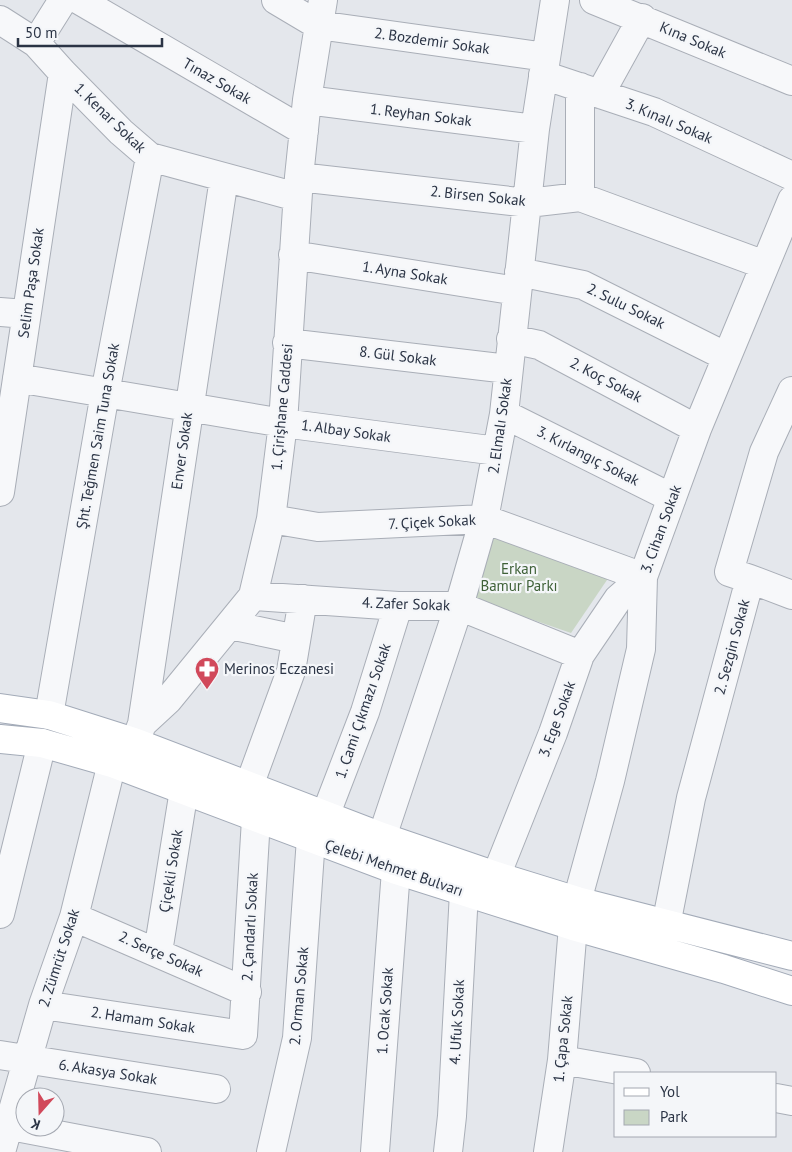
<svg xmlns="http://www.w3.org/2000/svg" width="792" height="1152" font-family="'PT Sans',sans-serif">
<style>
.green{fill:#c9d6c5}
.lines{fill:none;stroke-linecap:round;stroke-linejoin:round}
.minor-casing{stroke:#a9aeb7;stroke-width:30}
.major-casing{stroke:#a3abb8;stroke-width:30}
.minor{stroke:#f7f8fa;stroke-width:28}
.major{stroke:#fff;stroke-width:28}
.labels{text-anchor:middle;stroke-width:4.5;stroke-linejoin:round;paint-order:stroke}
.street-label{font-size:15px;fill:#2b3445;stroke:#f4f6f9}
.park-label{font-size:15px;fill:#3f6138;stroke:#f4f6f9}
.poi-label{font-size:15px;fill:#2b3445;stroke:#f4f6f9;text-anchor:start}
</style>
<rect width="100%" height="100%" fill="#e4e7ec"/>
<path class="green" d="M490,529l119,48 -38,56 -101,-35z"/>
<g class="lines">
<defs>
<path id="minor" d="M79,0l225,131
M276,0l42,25 228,32
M594,0l198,81
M0,20l36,23 27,30 58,59 29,25 147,40
M36,43l27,-43
M543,75l111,37 138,64
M580,87v110
M600,94l42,-76
M307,100l228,29
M299,177l229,26 52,-6 185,68
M293,255l224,36
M519,272l64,13 144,72
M0,312l26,2
M511,339l28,6 158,84
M287,343l221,26
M17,378l266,45 214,28
M504,414l168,84
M0,492l63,-419
M271,519l47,8 166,-8 159,58 -25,22 -38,56 -27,78 -57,143
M750,579l42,16
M253,596l145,10h61l121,49
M230,625l66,14
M49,715l56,-322 45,-236
M142,724l82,-546
M127,764l15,-40 26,-24 85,-104 18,-77 12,-96 16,-246 8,-77 16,-100
M249,786l42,-115 12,-72
M325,816l40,-104 33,-106
M382,837l77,-231 25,-87 20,-105 31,-285 20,-129
M577,901l33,-120 31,-132 2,-72 54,-148 95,-229
M0,914l42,-171
M74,917l173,75
M666,925l25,-127 59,-219 -21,-7 35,-120 28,-61
M158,952l26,-162
M43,1005l200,30 13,-216
M0,1055l216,34
M562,1060l74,13
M776,1098l16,3
M0,1124l147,28
M1,1152l42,-147 31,-88 38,-154
M271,1152l26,-114 14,-200
M375,1152l21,-282
M448,1152l4,-36 12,-224
M548,1152l14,-92 11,-134"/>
<path id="major" d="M0,708l49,7 85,27 248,95 114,39 81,25 215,55
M0,739l42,4 70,20 284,107 177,56 151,43 68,22"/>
</defs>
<use href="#minor" class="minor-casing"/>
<use href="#major" class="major-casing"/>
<use href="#minor" class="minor"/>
<use href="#major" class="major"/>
</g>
<defs>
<symbol id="pharmacy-pin" viewBox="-11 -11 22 30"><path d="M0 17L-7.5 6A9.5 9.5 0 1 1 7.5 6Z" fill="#d1495b" stroke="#f4f6f9"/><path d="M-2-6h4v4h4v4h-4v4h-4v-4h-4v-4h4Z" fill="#fff"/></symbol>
</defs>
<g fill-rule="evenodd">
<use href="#pharmacy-pin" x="193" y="655" width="28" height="38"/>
</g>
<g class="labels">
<g class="street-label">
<text transform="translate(693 40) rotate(23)" y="5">Kına Sokak</text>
<text transform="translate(432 41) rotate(8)" y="5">2. Bozdemir Sokak</text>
<text transform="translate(217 81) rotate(30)" y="5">Tınaz Sokak</text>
<text transform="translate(421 115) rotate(7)" y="5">1. Reyhan Sokak</text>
<text transform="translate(110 118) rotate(44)" y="5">1. Kenar Sokak</text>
<text transform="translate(669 121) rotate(23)" y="5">3. Kınalı Sokak</text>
<text transform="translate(478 196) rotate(6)" y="5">2. Birsen Sokak</text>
<text transform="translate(405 273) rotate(9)" y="5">1. Ayna Sokak</text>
<text transform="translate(31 283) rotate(-82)" y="5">Selim Paşa Sokak</text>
<text transform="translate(626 306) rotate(26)" y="5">2. Sulu Sokak</text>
<text transform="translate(398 356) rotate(7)" y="5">8. Gül Sokak</text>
<text transform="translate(606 380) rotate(28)" y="5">2. Koç Sokak</text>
<text transform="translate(282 407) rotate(-85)" y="5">1. Çirişhane Caddesi</text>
<text transform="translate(500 426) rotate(-82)" y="5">2. Elmalı Sokak</text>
<text transform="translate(346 431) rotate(8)" y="5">1. Albay Sokak</text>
<text transform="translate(98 436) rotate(-80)" y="5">Şht. Teğmen Saim Tuna Sokak</text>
<text transform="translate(182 451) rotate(-82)" y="5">Enver Sokak</text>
<text transform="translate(588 456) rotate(27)" y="5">3. Kırlangıç Sokak</text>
<text transform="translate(432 522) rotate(-3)" y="5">7. Çiçek Sokak</text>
<text transform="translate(661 529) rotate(-70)" y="5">3. Cihan Sokak</text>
<text transform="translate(406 604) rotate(2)" y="5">4. Zafer Sokak</text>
<text transform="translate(732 647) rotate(-75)" y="5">2. Sezgin Sokak</text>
<text transform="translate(363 711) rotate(-71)" y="5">1. Cami Çıkmazı Sokak</text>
<text transform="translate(557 719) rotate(-70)" y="5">3. Ege Sokak</text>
<text transform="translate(394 868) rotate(19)" y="5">Çelebi Mehmet Bulvarı</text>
<text transform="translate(171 871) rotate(-81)" y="5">Çiçekli Sokak</text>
<text transform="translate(250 927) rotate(-87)" y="5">2. Çandarlı Sokak</text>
<text transform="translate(161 954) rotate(24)" y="5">2. Serçe Sokak</text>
<text transform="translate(59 958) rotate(-72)" y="5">2. Zümrüt Sokak</text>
<text transform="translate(299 996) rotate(-85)" y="5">2. Orman Sokak</text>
<text transform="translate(385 1011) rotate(-86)" y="5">1. Ocak Sokak</text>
<text transform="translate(143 1020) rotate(9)" y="5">2. Hamam Sokak</text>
<text transform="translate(457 1022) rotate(-87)" y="5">4. Ufuk Sokak</text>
<text transform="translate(563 1039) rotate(-84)" y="5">1. Çapa Sokak</text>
<text transform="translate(108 1072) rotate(9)" y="5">6. Akasya Sokak</text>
</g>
<g class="park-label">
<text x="519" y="574">Erkan<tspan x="519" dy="17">Bamur Parkı</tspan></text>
</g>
<g class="poi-label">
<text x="224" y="674">Merinos Eczanesi</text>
</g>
</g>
<rect x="614" y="1072" width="162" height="65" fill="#f4f6f9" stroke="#a4a8b1"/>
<rect x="624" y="1088" width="25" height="8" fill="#ffffff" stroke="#a4a8b1"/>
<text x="660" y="1097" font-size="15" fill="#2b3445">Yol</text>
<rect x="624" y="1110" width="25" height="15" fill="#c9d6c5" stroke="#a4a8b1"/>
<text x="660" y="1122" font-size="15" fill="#2b3445">Park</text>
<g transform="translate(40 1112) rotate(200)"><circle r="24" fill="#f4f6f9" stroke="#a4a8b1"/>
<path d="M0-4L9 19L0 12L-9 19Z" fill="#d1495b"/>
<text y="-8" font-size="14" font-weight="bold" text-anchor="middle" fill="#2b3445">K</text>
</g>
<path d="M18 38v8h144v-8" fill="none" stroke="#2b3445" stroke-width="2.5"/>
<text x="25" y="38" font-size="15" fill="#2b3445" stroke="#f4f6f9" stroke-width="4" paint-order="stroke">50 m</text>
</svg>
